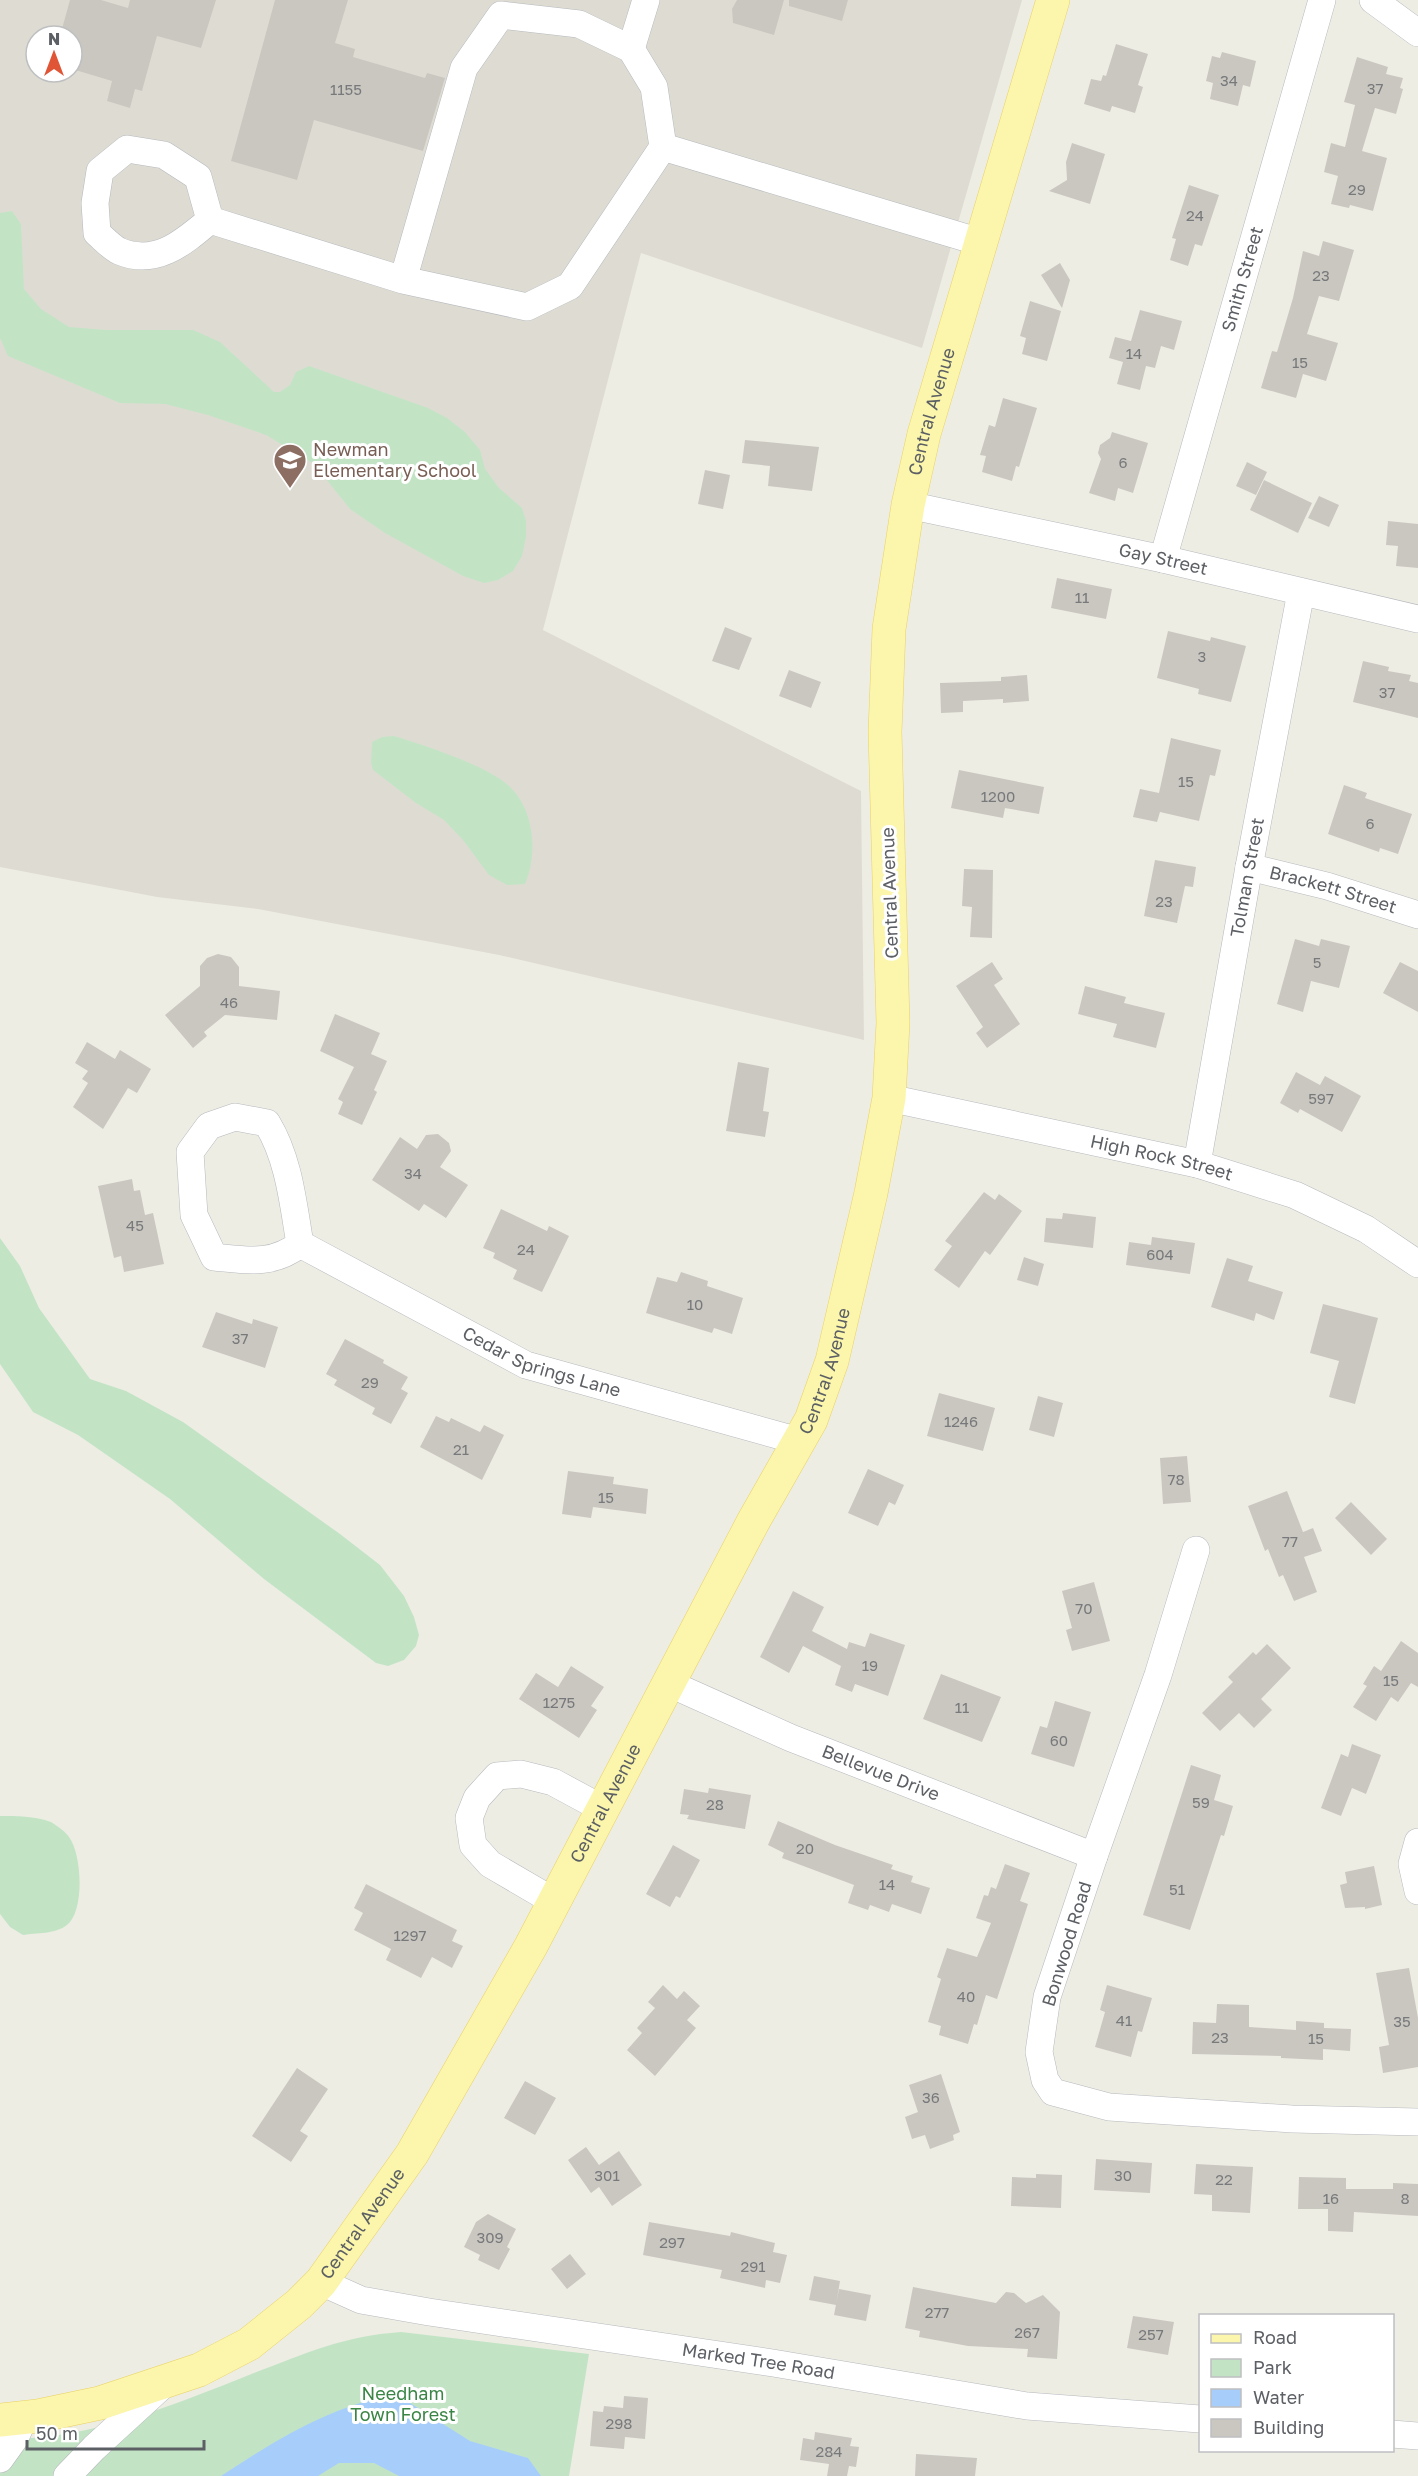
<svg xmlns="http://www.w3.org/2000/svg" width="1418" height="2476" font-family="'Golos Text',sans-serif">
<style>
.education{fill:#dedcd2;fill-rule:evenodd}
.green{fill:#c2e4c5}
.water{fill:#a7cefb}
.building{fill:#cac7c1}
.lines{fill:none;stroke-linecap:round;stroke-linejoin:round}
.minor-casing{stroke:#b6b9bd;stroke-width:28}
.major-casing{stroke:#ead161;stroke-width:34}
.minor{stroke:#fff;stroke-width:27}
.major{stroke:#fbf6ac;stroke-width:33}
.labels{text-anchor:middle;stroke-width:6;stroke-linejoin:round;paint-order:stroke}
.number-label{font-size:15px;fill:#78797b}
.street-label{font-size:18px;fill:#5c5f64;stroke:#fff}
.education-label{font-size:18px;fill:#785e54;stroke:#fff;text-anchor:start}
.park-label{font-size:18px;fill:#3a8545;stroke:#fff}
</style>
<rect width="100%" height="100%" fill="#eeede4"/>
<path class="education" d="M0,0h1022l-100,348 -281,-95 -98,377 318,161 3,249 -365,-85 -241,-46 -101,-12 -157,-30zM36,36h36v36h-36z"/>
<path class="green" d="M12,211l9,13 3,65 17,20 28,18 37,3h87l27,12 54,50h6l10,-7 6,-13 13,-6 119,42 19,10 18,14 15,18 5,19 14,19 23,20 4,13v16l-4,19 -9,15 -15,9 -14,3 -21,-7 -78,-43 -35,-24 -36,-45 -48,-29 -58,-20 -43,-11 -45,-1 -112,-47 -8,-18v-125z
M394,736c30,9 91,29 114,49 27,24 30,69 17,99l-18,1 -18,-10 -26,-35 -19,-20 -28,-17 -43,-33 -2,-7 1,-21 10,-5z
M0,1238l20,28 19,42 51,71 36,12 57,31 157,112 40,31 24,31 10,21 5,18 -3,11 -12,14 -16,6 -12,-3 -112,-84 -94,-80 -92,-64 -45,-23 -33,-48z
M0,1816c16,0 35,0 51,6 5,3 15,10 18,15 13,17 16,74 -2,88 -11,9 -31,8 -44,10l-13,-8 -10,-13z
M401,2332l188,22 -20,122h-569v-37c86,2 171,-33 249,-64 55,-21 93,-39 152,-43z"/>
<path class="water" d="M379,2398l31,5 60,38 58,17 13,18h-142l-25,-13h-35l-21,13h-97c49,-32 101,-65 158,-78z"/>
<path class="building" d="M70,0h31l27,8 2,-8h86l-15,48 -44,-12 -15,55 -7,-2 -5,19 -23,-7 5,-20 -40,-12v-33h-12z
M275,0h73l-13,43 20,6 -2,8 72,21 2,-5 18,5 -22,73 -109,-31 -17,60 -66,-19z
M737,0h47l-10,35 -41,-12 -1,-14z
M789,0h59l-6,21 -53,-15z
M1116,44l32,10 -10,31 5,2 -8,26 -23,-7 -2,6 -26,-8 7,-25 10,2 2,-6 3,1z
M1222,52l34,9 -6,26 -7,-2 -5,21 -28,-7 3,-16 -7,-2 6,-25 8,2z
M1357,57l31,10 -2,7 17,4 -3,10 3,1 -7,25 -21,-6 -13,43 25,7 -14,53 -23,-6 -1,3 -18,-4 7,-28 -14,-4 7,-29 14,4 10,-42 -11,-3z
M1072,143l33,11 -15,50 -41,-13 18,-11 -1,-18z
M1189,185l30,10 -17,51 -7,-2 -7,22 -18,-6 6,-21 -4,-1z
M1323,241l31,9 -15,51 -20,-5 -12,38 31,9 -12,38 -23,-7 -7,24 -35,-10 11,-37 5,1 16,-54 10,-47 16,5z
M1060,263l10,17 -8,28 -21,-33z
M1030,301l31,10 -14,50 -25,-7 4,-16 -6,-2z
M1140,310l42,11 -8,29 -13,-4 -6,22 -9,-2 -6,24 -23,-6 6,-22 -14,-4 6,-21 16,4z
M1003,398l34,10 -18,59 -3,-1 -4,15 -30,-9 4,-16 -6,-1 9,-30 6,2z
M1112,432l36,11 -15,50 -15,-5 -3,13 -26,-8 12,-34 -3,-6 2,-8 10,-7z
M745,440l74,7 -7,44 -44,-5 2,-20 -28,-3z
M1247,462l20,10 -11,23 -20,-9z
M705,470l25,5 -7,34 -25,-5z
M1264,480l48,23 -14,30 -48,-23z
M1319,496l20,9 -10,22 -21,-9z
M1388,521l30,3v44l-22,-2 2,-20 -12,-1z
M1057,578l55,11 -6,30 -55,-11z
M725,627l27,11 -13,32 -27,-9z
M1168,631l42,10 1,-4 35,9 -15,56 -33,-8 1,-5 -42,-11z
M1363,661l26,6 -1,4 23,4 -2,6 9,2v35l-65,-16z
M789,670l32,12 -10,26 -32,-12z
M1027,675l2,26 -26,2v-4l-40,2v11l-22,1 -1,-30 61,-2v-4z
M1171,738l50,12 -6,26 -5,-1 -11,46 -39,-9 -3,10 -24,-5 7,-28 19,4z
M959,770l85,17 -5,27 -34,-6 -2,10 -52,-10z
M1344,785l23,8 -2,5 47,16 -14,40 -18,-6 -1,4 -51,-18z
M1155,860l41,7 -3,20 -8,-1 -8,37 -33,-7z
M964,869l29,1 -1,68 -22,-1 2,-30 -10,-1z
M1295,939l24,7 2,-7 29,7 -11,42 -28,-7 -8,31 -26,-8z
M218,954l13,3 8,10v19l41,5 -3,29 -52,-5 -21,17 3,4 -14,12 -28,-33 35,-29v-20l7,-8z
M992,962l11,17 -9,6 26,39 -33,24 -11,-15 7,-6 -27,-41z
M1400,962l18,9v41l-35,-19z
M1085,986l41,11 -2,6 41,10 -9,35 -43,-11 4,-13 -39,-10z
M335,1014l45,19 -9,21 16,7 -13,29 3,2 -15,33 -24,-11 5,-12 -5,-3 16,-32 -34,-16z
M87,1042l28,17 5,-9 31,19 -14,24 -9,-5 -25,41 -30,-22 15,-24 -6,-4 6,-8 -13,-8z
M738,1062l31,6 -6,43 6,1 -4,25 -39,-6z
M1296,1072l24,13 5,-9 36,20 -19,36 -42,-23 -2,4 -18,-10z
M438,1134l11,9 2,8 -11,16 28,18 -22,33 -22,-14 -5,7 -47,-31 28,-43 17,12 9,-14z
M132,1179l2,12 6,-1 5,25 8,-2 11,51 -40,8 -3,-16 -7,2 -16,-72z
M984,1192l11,8 4,-6 23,17 -32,44 -5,-4 -26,37 -25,-18 18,-24 -7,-5z
M501,1209l46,22 2,-5 20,10 -27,56 -29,-13 4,-9 -24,-12 2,-5 -12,-5z
M1063,1213l33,4 -3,31 -49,-6 2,-24 16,1z
M1152,1237l43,6 -5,31 -64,-9 3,-23 22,3z
M1024,1257l20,7 -6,22 -21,-6z
M1227,1258l26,8 -5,15 35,11 -9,28 -18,-7 -2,8 -43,-14z
M681,1272l27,9 -1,5 36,12 -11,36 -18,-6 -2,5 -66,-20 11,-36 20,5z
M1323,1304l55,14 -23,86 -26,-7 10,-36 -29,-8z
M216,1312l36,12 1,-5 25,8 -13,41 -63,-21z
M345,1339l39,21 -1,3 25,14 -7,12 7,4 -17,31 -19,-10 3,-6 -41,-23 3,-5 -11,-6z
M939,1393l56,15 -12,43 -56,-15z
M1038,1396l25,7 -9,34 -25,-7z
M436,1416l13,6 2,-4 29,14 4,-7 20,10 -22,45 -62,-33z
M1187,1456l4,46 -28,2 -3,-46z
M868,1469l36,16 -9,20 -6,-3 -11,24 -30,-13z
M568,1471l46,6 -1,7 35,5 -2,25 -53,-7 -2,11 -29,-4z
M1287,1491l16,41 10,-4 9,23 -18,6 13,35 -23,9 -11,-26 -4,2 -11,-28 -3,2 -17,-45z
M1351,1502l36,37 -16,16 -36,-37z
M1094,1582l16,59 -38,10 -6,-21 6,-2 -10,-37z
M793,1591l31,16 -12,24 35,18 2,-7 16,5 5,-14 35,12 -17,51 -33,-12 -3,8 -17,-7 6,-19 -38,-20 -14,27 -29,-16z
M1401,1641l17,12v34l-7,-4 -13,19 -7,-5 -15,24 -23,-14 14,-21 -4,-2 11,-18 7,5z
M1267,1644l24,24 -30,31 11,11 -18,18 -15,-15 -19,18 -18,-18 31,-31 -5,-5 25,-25 3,3z
M571,1666l33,21 -13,19 6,4 -18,28 -60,-39 17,-26 22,14z
M941,1674l60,23 -19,45 -59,-23z
M1055,1701l36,11 -17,55 -43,-13 9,-28 7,2z
M1352,1744l29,11 -15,39 -14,-6 -11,28 -20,-8 20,-54 7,3z
M1191,1765l30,10 -7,25 19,6 -9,30 -3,-1 -31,95 -47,-15z
M709,1788l42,7 -6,34 -58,-10 2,-4 -9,-1 4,-25 24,4z
M778,1821l57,24 58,20 -2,4 22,7 -2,6 19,6 -9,26 -29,-10 -3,8 -19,-7 -2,5 -20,-7 6,-18 -72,-27 2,-5 -16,-8z
M673,1845l27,15 -20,38 -4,-2 -6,11 -24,-13z
M1005,1864l25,9 -10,28 8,3 -31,95 -11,-4 -9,30 -3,-1 -6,20 -29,-9 2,-9 -13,-4 13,-43 -4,-2 10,-29 30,9 14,-34 -15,-5 8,-23 4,1 3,-9 5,2z
M1374,1866l8,39 -17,4v-2l-20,1 -5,-23 7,-2 -2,-11z
M366,1884l91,46 -5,11 11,5 -11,22 -20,-11 -11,21 -35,-18 5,-11 -37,-19 9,-17 -9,-5z
M1409,1968l9,50v49l-35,6 -4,-26 10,-2 -13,-72z
M663,1985l14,14 7,-8 16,15 -13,14 9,8 -41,48 -28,-26 15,-17 -5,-5 18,-20 -7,-6z
M1107,1985l45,13 -10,34 -4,-1 -7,26 -36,-10 10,-35 -5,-2z
M1217,2004l32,1v22l47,3v-9l28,2v5l27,1 -1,22 -27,-2v11l-42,-2v-2l-89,-2 1,-32 23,1z
M297,2068l31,21 -28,42 8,5 -17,26 -39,-26z
M941,2074l19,58 -7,3 1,5 -24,9 -5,-14 -13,4 -7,-22 13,-5 -9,-27z
M525,2081l31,17 -21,37 -31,-17z
M586,2147l13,18 20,-14 23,34 -30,21 -13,-19 -8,6 -23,-33z
M1096,2159l56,4 -2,30 -56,-3z
M1196,2164l57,3 -3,46 -38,-2v-16l-18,-1z
M1036,2174l26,1 -1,33 -50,-2 1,-29 24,1z
M1299,2177l47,1v11h47v-6l25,1v32l-64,-4 -1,20 -25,-1v-22h-30z
M488,2214l28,15 -9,18 3,2 -11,21 -21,-10 2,-5 -16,-8 12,-25z
M649,2222l81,14 1,-4 44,11 -2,9 14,3 -7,28 -14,-3 -1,8 -45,-10 2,-8 -79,-15z
M570,2254l16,20 -19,15 -16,-20z
M814,2276l26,5 -4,24 -27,-5z
M913,2287l83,16 10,-11 8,1 12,10 17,-8 17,17 -3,47 -30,-2 1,-8 -60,-3 -49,-9 1,-6 -15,-3z
M839,2289l32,6 -5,26 -32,-6z
M1133,2316l41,6 -6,33 -41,-7z
M624,2396l24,2 -3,41 -20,-2 -1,12 -34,-3 3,-35 10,1 1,-6 19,2z
M815,2432l37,6 -2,8 9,1 -3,20 -7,-1 -2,10h-20l2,-12 -29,-4 3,-22 11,2z
M916,2454l61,4 -2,18h-60z"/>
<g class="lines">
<defs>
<g id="minor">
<path d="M1373,0l45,33"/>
<path d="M631,49l15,-49"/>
<path d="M663,147l317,95"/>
<path d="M210,220c-26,22 -54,47 -91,31 -8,-4 -15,-12 -22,-18l-2,-30 5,-32 27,-22 37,6 34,22 12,43 193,60 124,27 43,-21 93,-139 -9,-60 -23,-38 -52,-25 -78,-9 -37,53 -61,212"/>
<path id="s1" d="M908,505l255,54 255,60"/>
<path id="s2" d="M1163,559l159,-559"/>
<path id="s3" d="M1249,867l78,19 91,29"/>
<path id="s4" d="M889,1098l308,66 98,31 71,34 52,35"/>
<path id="s5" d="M1197,1164l52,-297 52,-275"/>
<path id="s6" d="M300,1244c-7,-41 -11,-85 -33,-121l-32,-6 -26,9 -19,26 4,63 20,42c32,3 58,9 86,-13l226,121 273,76"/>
<path d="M1196,1550l-38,125 -64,181 -47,141 -8,55 6,28 8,12 56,15 183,12 126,3"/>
<path id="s7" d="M668,1683l123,55 303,118"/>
<path d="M1418,1842l-6,22 6,27"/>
<path d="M555,1902l-65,-38 -17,-19 -4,-27 8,-20 20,-22 24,-2 32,8 50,27"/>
<path id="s8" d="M321,2282l40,18 68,12 344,51 254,43 173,13"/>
<path d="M1392,2434l26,2"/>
<path d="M0,2459l15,-21 9,-20"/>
<path d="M67,2476l27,-28 70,-64"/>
</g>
<g id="major">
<path id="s9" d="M0,2420l38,-4 62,-13 99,-33 50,-26 50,-40 22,-22 91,-128 119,-208 222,-424 58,-102 21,-59 39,-168 18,-95 4,-75 -8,-291 4,-103 19,-124 16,-71 129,-434"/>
</g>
</defs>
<use href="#minor" class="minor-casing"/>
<use href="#major" class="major-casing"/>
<use href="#minor" class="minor"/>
<use href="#major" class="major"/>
</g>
<defs>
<symbol id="school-pin" viewBox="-11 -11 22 30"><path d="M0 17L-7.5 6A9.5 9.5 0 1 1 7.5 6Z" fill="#8d6e63" stroke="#fff"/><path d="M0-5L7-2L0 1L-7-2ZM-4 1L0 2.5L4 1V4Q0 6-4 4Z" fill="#fff"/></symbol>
</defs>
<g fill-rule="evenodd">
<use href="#school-pin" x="271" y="441" width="38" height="52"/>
</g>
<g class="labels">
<g class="number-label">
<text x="1229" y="86">34</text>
<text x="1375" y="94">37</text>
<text x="346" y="95">1155</text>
<text x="1357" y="195">29</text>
<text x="1195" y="221">24</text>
<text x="1321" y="281">23</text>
<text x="1134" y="359">14</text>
<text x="1300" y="368">15</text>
<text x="1123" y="468">6</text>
<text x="1082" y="603">11</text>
<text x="1202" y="662">3</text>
<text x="1387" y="698">37</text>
<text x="1186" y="787">15</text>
<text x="998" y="802">1200</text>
<text x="1370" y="829">6</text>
<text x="1164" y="907">23</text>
<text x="1317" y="968">5</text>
<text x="229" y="1008">46</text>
<text x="1321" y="1104">597</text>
<text x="413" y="1179">34</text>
<text x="135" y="1231">45</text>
<text x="526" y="1255">24</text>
<text x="1160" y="1260">604</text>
<text x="695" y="1310">10</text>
<text x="240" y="1344">37</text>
<text x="370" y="1388">29</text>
<text x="961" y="1427">1246</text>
<text x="461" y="1455">21</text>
<text x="1176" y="1485">78</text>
<text x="606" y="1503">15</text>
<text x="1290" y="1547">77</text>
<text x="1084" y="1614">70</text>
<text x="870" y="1671">19</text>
<text x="1391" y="1686">15</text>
<text x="559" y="1708">1275</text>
<text x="962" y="1713">11</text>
<text x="1059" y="1746">60</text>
<text x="1201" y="1808">59</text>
<text x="715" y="1810">28</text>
<text x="805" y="1854">20</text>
<text x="887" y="1890">14</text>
<text x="1177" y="1895">51</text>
<text x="410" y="1941">1297</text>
<text x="966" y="2002">40</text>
<text x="1124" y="2026">41</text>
<text x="1402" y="2027">35</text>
<text x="1220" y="2043">23</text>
<text x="1316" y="2044">15</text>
<text x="931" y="2103">36</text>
<text x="607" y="2181">301</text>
<text x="1123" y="2181">30</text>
<text x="1224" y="2185">22</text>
<text x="1331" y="2204">16</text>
<text x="1405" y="2204">8</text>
<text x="490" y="2243">309</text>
<text x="672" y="2248">297</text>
<text x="753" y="2272">291</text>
<text x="937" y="2318">277</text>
<text x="1027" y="2338">267</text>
<text x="1151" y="2340">257</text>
<text x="619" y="2429">298</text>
<text x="829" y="2457">284</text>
</g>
<g class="street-label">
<text dy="6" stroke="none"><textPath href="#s2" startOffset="291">Smith Street</textPath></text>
<text dy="6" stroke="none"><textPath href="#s9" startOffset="2373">Central Avenue</textPath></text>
<text dy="6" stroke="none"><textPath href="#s1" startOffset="261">Gay Street</textPath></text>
<text dy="6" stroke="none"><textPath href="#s5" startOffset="291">Tolman Street</textPath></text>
<text dy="6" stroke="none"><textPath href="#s3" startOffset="87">Brackett Street</textPath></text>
<text transform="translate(890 893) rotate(-92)" y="6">Central Avenue</text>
<text dy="6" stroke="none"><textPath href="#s4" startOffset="279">High Rock Street</textPath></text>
<text dy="6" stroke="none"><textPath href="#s6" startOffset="688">Cedar Springs Lane</textPath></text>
<text dy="6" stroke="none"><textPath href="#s9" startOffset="1401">Central Avenue</textPath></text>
<text dy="6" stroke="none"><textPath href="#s7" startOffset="231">Bellevue Drive</textPath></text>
<text dy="6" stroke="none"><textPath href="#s9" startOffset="915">Central Avenue</textPath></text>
<text transform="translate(1067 1944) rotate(-73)" y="6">Bonwood Road</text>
<text dy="6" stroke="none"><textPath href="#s9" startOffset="429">Central Avenue</textPath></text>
<text dy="6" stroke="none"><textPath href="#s8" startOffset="446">Marked Tree Road</textPath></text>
</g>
<g class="education-label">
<text x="313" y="456">Newman<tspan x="313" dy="21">Elementary School</tspan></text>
</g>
<g class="park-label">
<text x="403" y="2400">Needham<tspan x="403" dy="21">Town Forest</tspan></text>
</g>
</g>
<rect x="1199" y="2314" width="195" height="138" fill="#ffffff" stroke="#bebfc1" stroke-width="1.5"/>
<rect x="1211" y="2334" width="30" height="9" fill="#fbf6ac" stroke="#bebfc1" stroke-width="1.5"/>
<text x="1253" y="2344" font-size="18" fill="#5c5f64">Road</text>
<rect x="1211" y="2359" width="30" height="18" fill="#c2e4c5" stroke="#bebfc1" stroke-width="1.5"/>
<text x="1253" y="2374" font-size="18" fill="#5c5f64">Park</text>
<rect x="1211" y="2389" width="30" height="18" fill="#a7cefb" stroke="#bebfc1" stroke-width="1.5"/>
<text x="1253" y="2404" font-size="18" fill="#5c5f64">Water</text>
<rect x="1211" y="2419" width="30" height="18" fill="#cac7c1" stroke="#bebfc1" stroke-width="1.5"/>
<text x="1253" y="2434" font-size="18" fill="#5c5f64">Building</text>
<g transform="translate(54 54)"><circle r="28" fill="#ffffff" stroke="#bebfc1" stroke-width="1.5"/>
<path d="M0-4.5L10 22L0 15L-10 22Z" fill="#e15537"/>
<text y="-9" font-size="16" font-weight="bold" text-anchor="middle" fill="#5c5f64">N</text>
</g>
<path d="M27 2440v9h177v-9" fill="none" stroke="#5c5f64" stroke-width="3"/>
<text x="36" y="2440" font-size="18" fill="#5c5f64" stroke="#ffffff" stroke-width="4.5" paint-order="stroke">50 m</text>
</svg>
